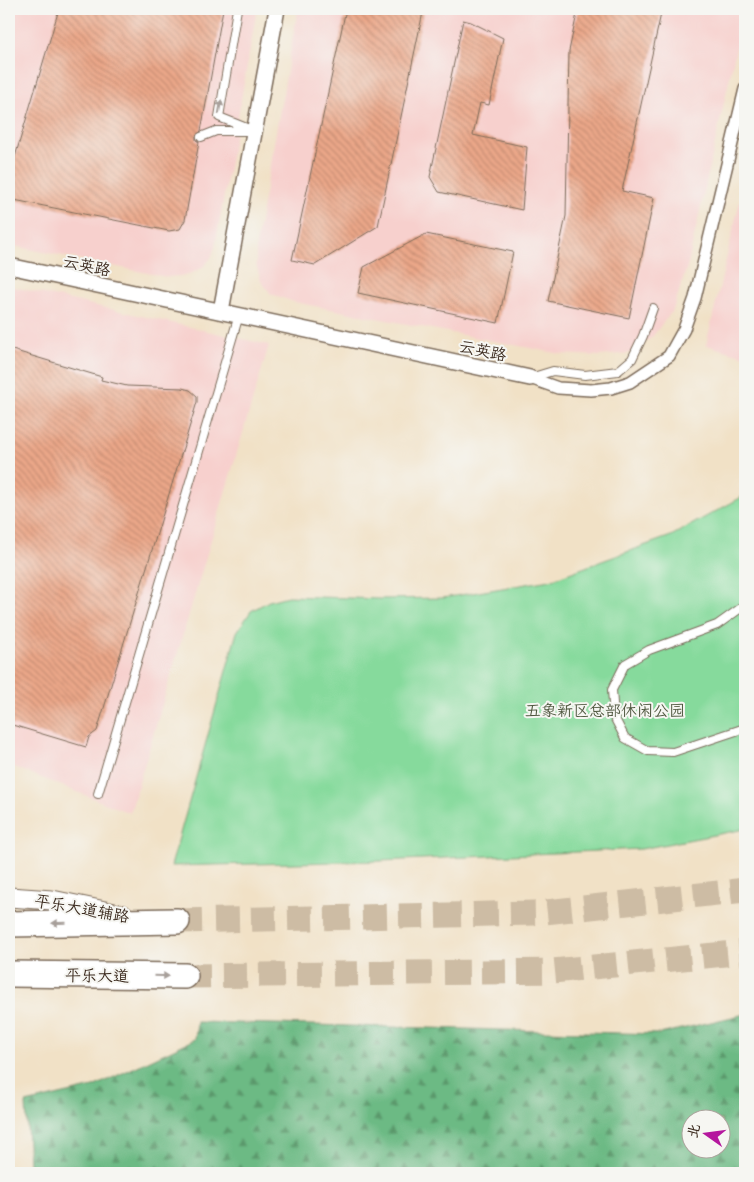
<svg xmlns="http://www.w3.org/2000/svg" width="754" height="1182" font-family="'Architects Daughter','LXGW WenKai TC',sans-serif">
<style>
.built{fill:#f7d0cd}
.green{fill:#86da9c;stroke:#60825d}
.forest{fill:url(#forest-firs);stroke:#547251;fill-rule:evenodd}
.building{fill:url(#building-back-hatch)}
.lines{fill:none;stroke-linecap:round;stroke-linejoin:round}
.trunk-tunnel{stroke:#cdbca4;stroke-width:25;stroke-dasharray:25 12;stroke-linecap:butt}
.service-casing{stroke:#7b6a59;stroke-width:10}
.pedestrian-casing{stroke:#7b6a59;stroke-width:14}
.minor-casing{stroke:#7b6a59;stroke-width:18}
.tertiary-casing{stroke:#7b6a59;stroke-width:21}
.trunk-casing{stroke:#7b6a59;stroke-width:28}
.service{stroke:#fff;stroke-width:8}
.pedestrian{stroke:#fff;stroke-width:11}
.minor{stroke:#fff;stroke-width:15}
.tertiary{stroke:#fff;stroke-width:19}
.trunk{stroke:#fff;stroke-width:25}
.oneway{fill:#a79f9a}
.labels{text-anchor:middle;stroke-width:4;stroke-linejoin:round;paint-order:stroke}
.street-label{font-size:16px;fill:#3b2a1e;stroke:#f6f6f2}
.park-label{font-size:16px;fill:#4e563e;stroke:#f6f6f2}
</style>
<defs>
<pattern id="forest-firs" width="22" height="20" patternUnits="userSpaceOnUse" patternTransform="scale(1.25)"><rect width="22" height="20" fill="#6cba84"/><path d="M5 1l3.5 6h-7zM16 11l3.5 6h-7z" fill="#5a976b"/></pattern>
<pattern id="building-back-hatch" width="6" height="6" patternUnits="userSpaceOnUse" patternTransform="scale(1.25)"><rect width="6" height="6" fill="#eba789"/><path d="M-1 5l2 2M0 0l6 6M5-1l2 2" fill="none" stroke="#c0886f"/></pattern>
</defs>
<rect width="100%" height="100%" fill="#f6f6f2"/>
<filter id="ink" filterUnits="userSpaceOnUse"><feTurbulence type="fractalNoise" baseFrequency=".02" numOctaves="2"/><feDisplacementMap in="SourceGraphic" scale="10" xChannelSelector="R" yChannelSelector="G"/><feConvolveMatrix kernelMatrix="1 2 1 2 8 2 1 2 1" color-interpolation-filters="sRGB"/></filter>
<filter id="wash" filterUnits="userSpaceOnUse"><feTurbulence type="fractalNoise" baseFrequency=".0096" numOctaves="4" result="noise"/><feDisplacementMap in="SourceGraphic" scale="20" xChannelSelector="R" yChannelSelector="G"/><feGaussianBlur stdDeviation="1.12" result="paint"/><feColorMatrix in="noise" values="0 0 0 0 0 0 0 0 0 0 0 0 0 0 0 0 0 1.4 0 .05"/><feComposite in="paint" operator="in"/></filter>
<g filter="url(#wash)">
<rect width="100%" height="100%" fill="#f1e1c6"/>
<path class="built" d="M9,9h248l-42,238 -4,11 -8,9 -11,6 -12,3 -13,1 -158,-32z
M298,9h447l-57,255 -15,46 -21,27 -22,16 -31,3 -39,-2 -266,-52 -23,-8 -10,-13 -5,-17v-20z
M745,179v177l-39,-11z
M9,286l260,59 -139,468 -121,-48z"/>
<path class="green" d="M745,493v336l-104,20 -261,12 -209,5 66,-234 14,-21 18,-10 19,-5 92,3 63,-1 107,-18 121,-44 71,-39z"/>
<path class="forest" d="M745,1014v159h-707l-9,-8 -3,-62 67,-16 102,-48 2,-17 463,12zM692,1120h30v30h-30z"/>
<g id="blocks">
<path class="building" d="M59,9h164l-22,122 -5,5v4l3,2 -14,78 -5,9 -11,2 -160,-32v-22z
M346,9h64l13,3 -45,214 -63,39 -23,-5z
M578,9h84l-40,182 32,7 -25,120 -81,-17 18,-85 3,-165z
M463,20l8,2 32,16 -14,67 -9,-2 -7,32 54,12 -5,63 -83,-18 -9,-15z
M426,234l87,18 -15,71 -140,-30 6,-26z
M9,349l93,28 -1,3 26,6 55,2 8,2 7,6v6l-100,329 -8,6 -3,10 -77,-23z"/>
</g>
</g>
<g filter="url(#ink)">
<use href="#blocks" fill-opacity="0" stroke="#7b6a59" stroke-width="1"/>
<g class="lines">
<path class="trunk-tunnel" d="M177,921l360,-8 208,-23
M185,976l368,-5 192,-19"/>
<defs>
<path id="service" d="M237,9l-18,108 35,14
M201,137l15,-6h34
M530,378l23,-7 32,4 33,-4 14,-12 11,-23 10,-28
M745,605l-28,20 -68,25 -24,14 -13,26 2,27 11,21 23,13 25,1 72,-24
M98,794l141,-479"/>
<path id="pedestrian" d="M530,378l28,10 33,2 20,-2 19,-6 39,-26 15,-27 11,-31 50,-209"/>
<path id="minor" d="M9,266l521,112
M221,311l56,-302"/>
<path id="tertiary" d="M9,897l43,3 72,15"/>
<path id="trunk" d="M9,924l168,-3
M9,974l176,2"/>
</defs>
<use href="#service" class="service-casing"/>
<use href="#pedestrian" class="pedestrian-casing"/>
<use href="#minor" class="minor-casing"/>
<use href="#tertiary" class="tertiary-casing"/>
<use href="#trunk" class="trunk-casing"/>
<use href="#service" class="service"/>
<use href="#pedestrian" class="pedestrian"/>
<use href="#minor" class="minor"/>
<use href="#tertiary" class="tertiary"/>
<use href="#trunk" class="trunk"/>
</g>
<defs><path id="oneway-solid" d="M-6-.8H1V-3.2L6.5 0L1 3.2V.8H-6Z" transform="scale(1.25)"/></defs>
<g class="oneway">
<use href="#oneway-solid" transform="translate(220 107) rotate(-80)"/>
<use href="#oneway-solid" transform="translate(59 923) rotate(179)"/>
<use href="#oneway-solid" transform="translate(162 976) rotate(1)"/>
</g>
</g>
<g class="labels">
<g class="street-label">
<text transform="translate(87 265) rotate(12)" y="6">云英路</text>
<text transform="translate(483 350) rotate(12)" y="6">云英路</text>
<text transform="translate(82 908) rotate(10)" y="6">平乐大道辅路</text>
<text transform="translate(97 975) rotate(1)" y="6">平乐大道</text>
</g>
<g class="park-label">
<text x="605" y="716">五象新区总部休闲公园</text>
</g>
</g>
<rect width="754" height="1182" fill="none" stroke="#f6f6f2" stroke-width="30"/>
<g transform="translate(706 1134) rotate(284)"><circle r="24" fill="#f6f6f2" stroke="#aba49d"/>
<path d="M0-4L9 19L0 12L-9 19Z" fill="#b5179e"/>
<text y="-8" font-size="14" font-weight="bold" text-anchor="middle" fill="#3b2a1e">北</text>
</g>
</svg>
